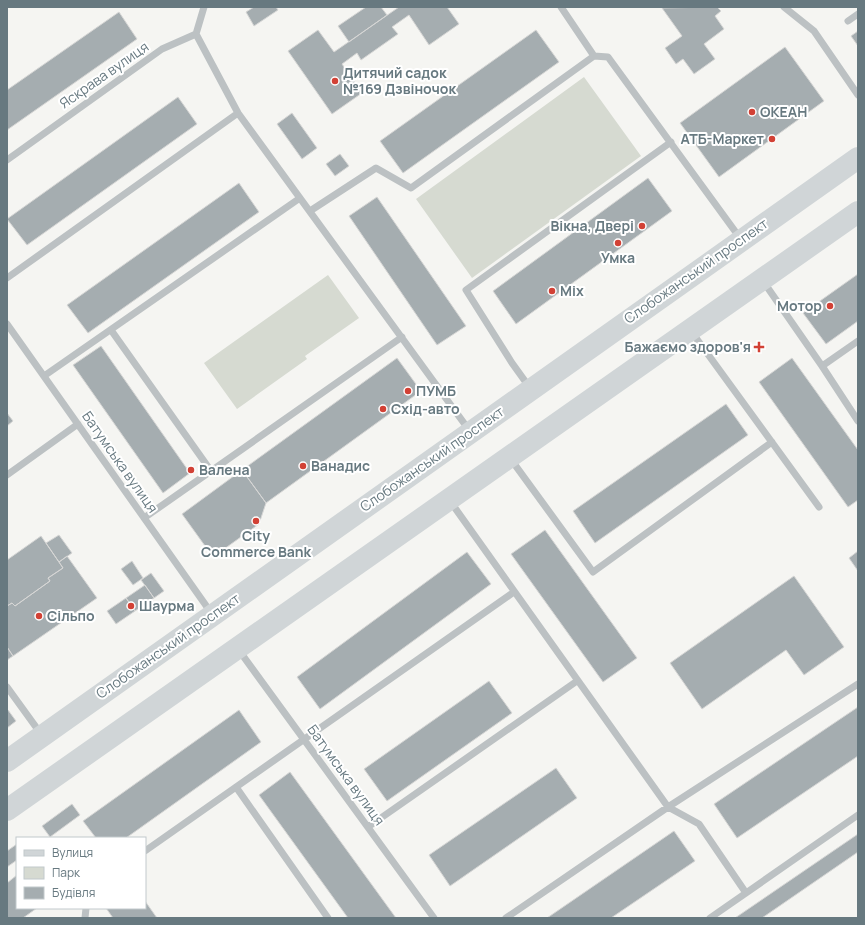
<svg xmlns="http://www.w3.org/2000/svg" width="865" height="925" font-family="Manrope,sans-serif">
<style>
.green{fill:#d6dad1}
.building{fill:#a5adb0;stroke:#d6d6d5}
.lines{fill:none;stroke-linecap:round;stroke-linejoin:round}
.minor{stroke:#bcc1c3;stroke-width:7}
.major{stroke:#d0d5d7;stroke-width:22}
.poi-dot{fill:#d24135;stroke:#fff;stroke-width:1.5}
.labels{text-anchor:middle;stroke-width:4;stroke-linejoin:round;paint-order:stroke}
.poi-label{font-size:14px;font-weight:bold;fill:#677980;stroke:#fff;text-anchor:start}
.street-label{font-size:14px;fill:#677980;stroke:#fff}
</style>
<rect width="100%" height="100%" fill="#f5f5f2"/>
<path class="green" d="M584,77l57,79 -169,122 -56,-79z
M328,275l31,43 -54,38 2,3 -70,50 -33,-46z"/>
<path class="building" d="M254,7h22l2,3 -24,16 -8,-14z
M366,7h15l6,8 -38,27 -11,-16z
M399,7h48l12,17 -30,21 -20,-30 -17,12 6,7 -37,26 -4,-7 -15,11 20,29 -30,21 -44,-63 30,-21 16,22z
M717,7l4,4 -6,5 9,13 -20,15 11,15 -21,15 -11,-15 -7,5 -11,-16 17,-12 -20,-28z
M119,12l18,27 -130,91v-40z
M536,30l23,32 -156,111 -23,-32z
M858,31v15l-7,-10z
M785,47l39,54 -105,76 -39,-54z
M178,97l19,27 -170,121 -20,-26z
M292,113l25,35 -15,11 -25,-35z
M340,154l9,12 -14,10 -9,-12z
M648,178l24,33 -156,113 -23,-33z
M239,183l20,29 -171,121 -21,-28z
M377,197l89,129 -29,19 -88,-129z
M858,274v47l-32,23 -23,-31z
M101,346l89,127 -27,20 -90,-128z
M397,358l24,33 -155,112 -24,-33z
M792,358l66,92v50l-10,7 -89,-125z
M726,404l22,31 -153,108 -22,-32z
M7,413l6,8 -6,5z
M242,470l24,33 -7,21 -46,33 -31,-43z
M545,530l92,128 -34,24 -92,-128z
M59,535l13,18 -13,9 -13,-19z
M41,536l22,32 -15,10 2,3 -35,25 -3,-3 -5,3v-46z
M858,551v20l-9,-13z
M467,552l24,32 -171,125 -23,-32z
M67,556l30,42 -84,58 -6,-9v-41l5,-3 3,3 35,-25 -2,-3 15,-10 -4,-6z
M132,561l11,17 -10,7 -12,-16z
M151,573l13,18 -10,7 -13,-18z
M794,576l50,71 -40,28 -18,-25 -84,59 -32,-46z
M145,585l9,13 -19,13 -9,-13z
M126,598l9,13 -19,13 -9,-13z
M7,647l6,9 -6,4z
M489,681l23,32 -125,88 -23,-32z
M858,707v49l-121,82 -23,-34z
M8,710l8,11 -9,7v-17z
M239,710l22,32 -135,96h-30l-13,-17z
M556,768l21,30 -127,88 -21,-31z
M290,772l106,146h-48l-89,-123z
M72,804l8,11 -30,22 -8,-11z
M674,831l21,30 -84,57h-64z
M858,834v18l-96,66h-27z
M17,844v16l-10,7v-16z
M17,875v33h20l-14,10h-16v-35z
M145,901l12,17h-44l-7,-10h39z"/>
<g class="lines">
<path class="minor" d="M561,7l33,49 14,1 132,181
M784,7l30,24 44,64
M848,21l10,-7
M196,34l42,79 231,317
M7,160l155,-111 34,-15 8,-27
M310,211l66,-43 35,20 183,-132
M7,278l231,-165
M763,281l59,85 36,-25
M7,324l205,290
M111,330l100,141
M691,331l128,176
M822,366l36,55
M44,376l256,-178
M530,388l-18,-25 -46,-73 205,-148
M510,458l83,114 179,-130
M7,475l71,-51
M450,501l218,306 31,17 47,69
M144,518l258,-181
M238,649l196,269
M7,687l34,47
M236,787l92,131
M368,827l209,-146
M145,851l369,-259
M85,918l1,-10
M506,918l162,-111 190,-123
M710,918l148,-103"/>
<path class="major" d="M7,761l851,-603
M7,810l851,-598"/>
</g>
<g class="poi-dot">
<circle cx="335" cy="81" r="4"/>
<circle cx="752" cy="112" r="4"/>
<circle cx="772" cy="139" r="4"/>
<circle cx="642" cy="226" r="4"/>
<circle cx="618" cy="243" r="4"/>
<circle cx="552" cy="291" r="4"/>
<circle cx="830" cy="306" r="4"/>
<path d="M757 341h4v4h4v4h-4v4h-4v-4h-4v-4h4z"/>
<circle cx="408" cy="391" r="4"/>
<circle cx="383" cy="409" r="4"/>
<circle cx="303" cy="466" r="4"/>
<circle cx="191" cy="470" r="4"/>
<circle cx="256" cy="521" r="4"/>
<circle cx="131" cy="606" r="4"/>
<circle cx="39" cy="616" r="4"/>
</g>
<g class="labels">
<g class="poi-label">
<text x="343" y="78">Дитячий садок<tspan x="343" dy="16">№169 Дзвіночок</tspan></text>
<text x="760" y="117">ОКЕАН</text>
<text x="764" y="144" text-anchor="end">АТБ-Маркет</text>
<text x="634" y="231" text-anchor="end">Вікна, Двері</text>
<text x="618" y="263" text-anchor="middle">Умка</text>
<text x="560" y="296">Mix</text>
<text x="822" y="311" text-anchor="end">Мотор</text>
<text x="751" y="352" text-anchor="end">Бажаємо здоров'я</text>
<text x="416" y="396">ПУМБ</text>
<text x="391" y="414">Схід-авто</text>
<text x="311" y="471">Ванадис</text>
<text x="199" y="475">Валена</text>
<text x="256" y="541" text-anchor="middle">City<tspan x="256" dy="16">Commerce Bank</tspan></text>
<text x="139" y="611">Шаурма</text>
<text x="47" y="621">Сільпо</text>
</g>
<g class="street-label">
<text transform="translate(104 75) rotate(-35)" y="5">Яскрава вулиця</text>
<text transform="translate(696 271) rotate(-35)" y="5">Слобожанський проспект</text>
<text transform="translate(432 459) rotate(-35)" y="5">Слобожанський проспект</text>
<text transform="translate(120 462) rotate(55)" y="5">Батумська вулиця</text>
<text transform="translate(168 646) rotate(-35)" y="5">Слобожанський проспект</text>
<text transform="translate(346 775) rotate(54)" y="5">Батумська вулиця</text>
</g>
</g>
<rect width="865" height="925" fill="none" stroke="#677980" stroke-width="16"/>
<rect x="16" y="837" width="130" height="72" fill="#ffffff" stroke="#c2c9cc"/>
<rect x="24" y="850" width="20" height="6" fill="#d0d5d7" stroke="#c2c9cc"/>
<text x="52" y="857" font-size="12" fill="#677980">Вулиця</text>
<rect x="24" y="867" width="20" height="12" fill="#d6dad1" stroke="#c2c9cc"/>
<text x="52" y="877" font-size="12" fill="#677980">Парк</text>
<rect x="24" y="887" width="20" height="12" fill="#a5adb0" stroke="#c2c9cc"/>
<text x="52" y="897" font-size="12" fill="#677980">Будівля</text>
</svg>
